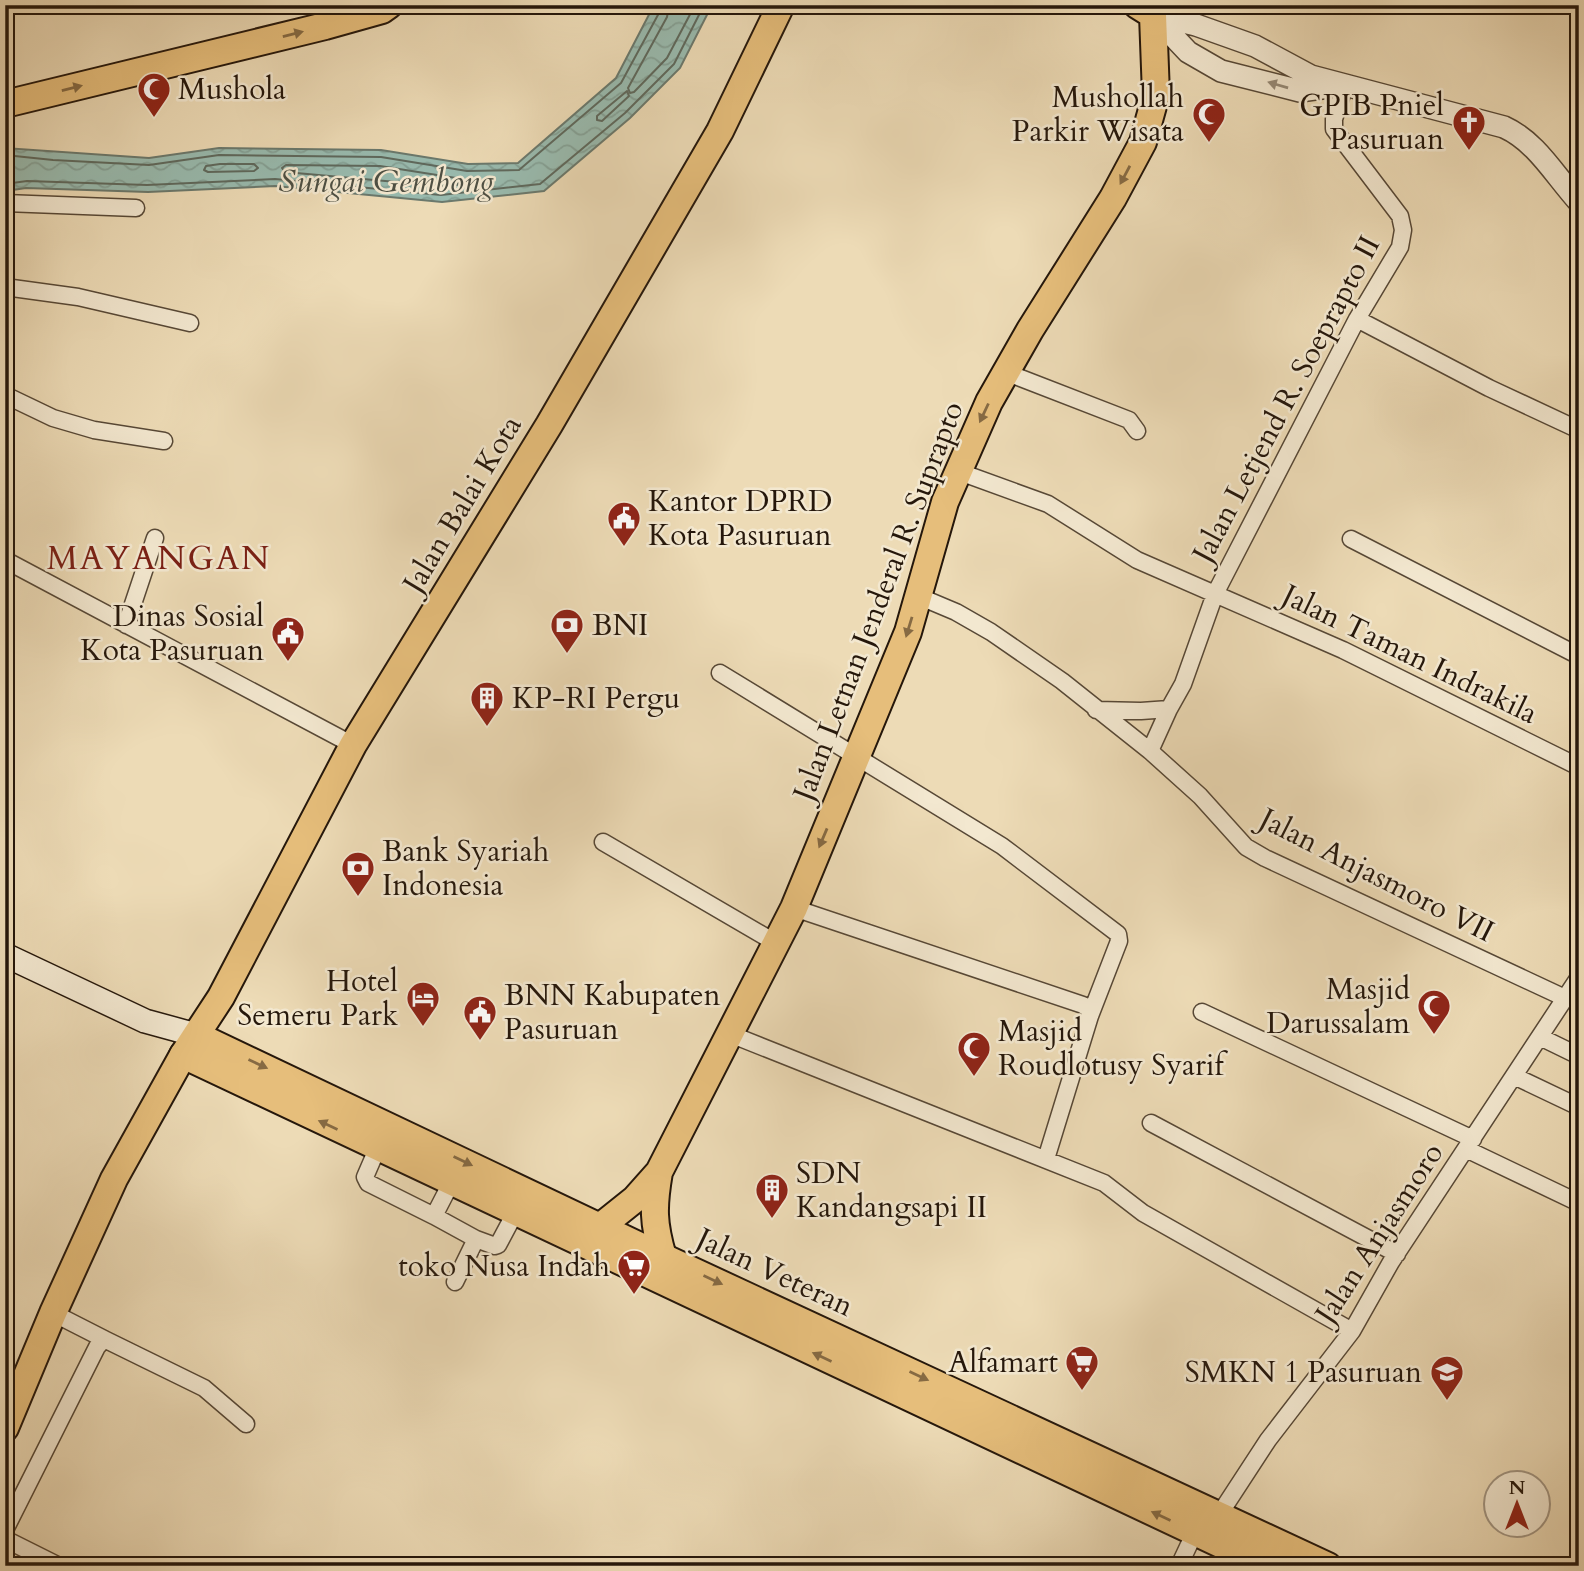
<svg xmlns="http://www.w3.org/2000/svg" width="1584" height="1571" font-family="Cardo,serif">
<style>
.water{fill:url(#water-waves);stroke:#6b796d;stroke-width:2}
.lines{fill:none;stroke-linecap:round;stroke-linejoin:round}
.shore{stroke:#5f695d;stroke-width:2}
.minor-casing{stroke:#574836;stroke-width:19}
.tertiary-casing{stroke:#574836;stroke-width:24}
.secondary-casing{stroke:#25170b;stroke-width:26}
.primary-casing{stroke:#25170b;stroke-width:30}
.trunk-casing{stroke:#25170b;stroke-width:30}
.minor{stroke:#f3e8d0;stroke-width:16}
.tertiary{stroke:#f3e8d0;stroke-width:21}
.secondary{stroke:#f3e8d0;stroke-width:23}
.primary{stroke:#e6be7b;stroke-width:26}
.trunk{stroke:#e6be7b;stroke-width:26}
.oneway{fill:#866a43}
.oneway2{fill:#968a77}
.labels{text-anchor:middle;stroke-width:5;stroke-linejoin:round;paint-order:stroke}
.poi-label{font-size:30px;fill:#25170b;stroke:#f3e8d0;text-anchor:start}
.street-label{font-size:30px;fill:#25170b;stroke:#f3e8d0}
.water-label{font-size:32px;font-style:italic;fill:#4e5044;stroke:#f3e8d0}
.quarter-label{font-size:33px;letter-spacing:2px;fill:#7a1f14;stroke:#f3e8d0}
</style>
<defs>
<pattern id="water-waves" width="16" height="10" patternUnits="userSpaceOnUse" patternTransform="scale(1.75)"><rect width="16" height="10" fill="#99bbaf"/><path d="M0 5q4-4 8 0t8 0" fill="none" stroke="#84a095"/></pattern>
</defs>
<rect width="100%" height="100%" fill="#eddbb6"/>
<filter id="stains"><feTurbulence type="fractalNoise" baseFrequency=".00286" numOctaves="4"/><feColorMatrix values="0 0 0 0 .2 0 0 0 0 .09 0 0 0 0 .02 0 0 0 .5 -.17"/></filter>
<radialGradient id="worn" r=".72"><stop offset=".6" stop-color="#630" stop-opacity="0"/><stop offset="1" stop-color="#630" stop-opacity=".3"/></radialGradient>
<path class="water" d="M654,5h58l-32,63 -50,50 -86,73 -102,11 -167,-16 -127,6 -122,-4 -21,3v-43l144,10 70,-10 162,2 87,14 50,-1 98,-85z"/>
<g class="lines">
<path class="shore" d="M669,5l-2,12 -39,71 2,5 4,-1 33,-34 28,-53
M627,91l2,5 -27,25 -5,-1v-4z
M5,155l48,5 96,5 70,-10 162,2 86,14 52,-1 102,-87 38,-70 1,-8
M220,164h34l4,4 -4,3 -46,1 -4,-2 2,-4z
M286,165l94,1 76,12 3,3 -2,4 -16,1 -156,-14 -3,-4z
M5,184l22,-3 120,4 128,-6 166,16 99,-11 85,-71 49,-49 30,-59"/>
<defs>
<path id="minor" d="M5,203l131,5
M5,287l73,10 112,26
M1357,319l132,69 90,42
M1005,372l124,48 8,11
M5,395l48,23 41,12 70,11
M957,471l91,33 89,56 206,90 236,117
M1351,539l228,117
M5,560l348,185
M918,596l38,16 35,20 71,49 88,70 50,45 46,51 19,11 300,140
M126,625l29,-87
M720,673l282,173 116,88 1,7 -29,75 -44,143
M1096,710l45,1 28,-2 14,-25 32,-90 142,-275 43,-72 3,-17 -3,-14 -66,-87v-10l11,-34
M1150,751l19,-42
M603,842l173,101
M794,908l289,97 6,4 1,7
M1202,1012l271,127
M730,1034l374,149 39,30 209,118
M1540,1037l39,19
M1514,1076l65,31
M1151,1123l246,131
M381,1140l-16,37 3,6 66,33 17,-33
M1466,1149l113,54
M434,1216l42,23
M455,1282l21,-43 19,7 3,-1 17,-32
M104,1339l100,49 42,36
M1219,1515l49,-75 84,-109 39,-69 188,-285
M5,1530l92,-183 7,-8 -51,-26
M5,1539l54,27
M1179,1566l16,-34"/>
<path id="tertiary" d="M1153,15l43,10 59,21 56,30 193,51c33,15 51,49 75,75
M1153,15l35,37 33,19 79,20 36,-5"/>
<path id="secondary" d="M5,955l140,66 51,14"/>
<path id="primary" d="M5,104l320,-78 57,-16 7,-5
M659,1172c-6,35 -6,51 4,85
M600,1227l35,-28 24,-27 135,-264 114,-276 37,-130 44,-100 41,-72 83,-132 30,-56 13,-47 -3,-80 -16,-10
M5,1428l48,-115 61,-134 69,-124"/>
<path id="trunk" d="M781,5l-61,126 -171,294 -196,320 -132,252 -38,58 1084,511
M196,1035l467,222 665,309"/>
</defs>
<use href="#minor" class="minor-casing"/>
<use href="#tertiary" class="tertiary-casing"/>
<use href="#secondary" class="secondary-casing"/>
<use href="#primary" class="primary-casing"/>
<use href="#trunk" class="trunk-casing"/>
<use href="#minor" class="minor"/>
<use href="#tertiary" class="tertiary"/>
<use href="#secondary" class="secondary"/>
<use href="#primary" class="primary"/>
<use href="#trunk" class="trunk"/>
</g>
<defs><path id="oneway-solid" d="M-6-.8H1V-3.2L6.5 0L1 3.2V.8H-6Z" transform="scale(1.75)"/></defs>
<g class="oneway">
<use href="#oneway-solid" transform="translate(293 34) rotate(-14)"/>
<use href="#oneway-solid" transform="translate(72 88) rotate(-14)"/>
<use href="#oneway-solid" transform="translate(1125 175) rotate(118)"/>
<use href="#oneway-solid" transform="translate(984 413) rotate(115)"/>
<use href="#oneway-solid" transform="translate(909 627) rotate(107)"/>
<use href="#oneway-solid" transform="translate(823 838) rotate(113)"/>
<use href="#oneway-solid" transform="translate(258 1064) rotate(25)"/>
<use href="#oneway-solid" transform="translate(328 1125) rotate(-155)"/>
<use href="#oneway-solid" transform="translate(463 1161) rotate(26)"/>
<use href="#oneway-solid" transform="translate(713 1280) rotate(25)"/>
<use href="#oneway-solid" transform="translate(822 1357) rotate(-155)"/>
<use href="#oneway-solid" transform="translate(919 1376) rotate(25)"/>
<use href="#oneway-solid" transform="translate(1161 1516) rotate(-155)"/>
</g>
<use class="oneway2" href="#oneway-solid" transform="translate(1278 85) rotate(-164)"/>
<defs>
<symbol id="mosque-pin" viewBox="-11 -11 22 30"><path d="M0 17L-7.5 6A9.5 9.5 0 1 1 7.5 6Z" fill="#8f2418" stroke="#f3e8d0"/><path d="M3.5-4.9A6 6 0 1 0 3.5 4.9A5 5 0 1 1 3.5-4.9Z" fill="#fff"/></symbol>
<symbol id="church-pin" viewBox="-11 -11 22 30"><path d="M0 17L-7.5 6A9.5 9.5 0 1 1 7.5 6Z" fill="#8f2418" stroke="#f3e8d0"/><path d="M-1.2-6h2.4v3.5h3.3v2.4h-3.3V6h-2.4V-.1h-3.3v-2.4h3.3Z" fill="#fff"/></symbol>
<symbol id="civic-pin" viewBox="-11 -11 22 30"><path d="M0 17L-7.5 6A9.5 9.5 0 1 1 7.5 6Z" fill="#8f2418" stroke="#f3e8d0"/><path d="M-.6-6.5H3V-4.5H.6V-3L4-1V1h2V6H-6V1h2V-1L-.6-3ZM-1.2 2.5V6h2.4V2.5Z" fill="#fff"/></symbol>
<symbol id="bank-pin" viewBox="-11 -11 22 30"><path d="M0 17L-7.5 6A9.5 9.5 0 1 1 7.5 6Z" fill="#8f2418" stroke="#f3e8d0"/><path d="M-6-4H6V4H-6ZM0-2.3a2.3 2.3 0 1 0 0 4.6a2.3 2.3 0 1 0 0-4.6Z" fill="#fff"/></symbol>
<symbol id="building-pin" viewBox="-11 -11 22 30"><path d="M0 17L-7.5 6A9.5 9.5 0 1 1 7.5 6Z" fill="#8f2418" stroke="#f3e8d0"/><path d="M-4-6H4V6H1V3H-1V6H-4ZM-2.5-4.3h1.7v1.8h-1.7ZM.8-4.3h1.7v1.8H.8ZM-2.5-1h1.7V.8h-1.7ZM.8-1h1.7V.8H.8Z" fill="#fff"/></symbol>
<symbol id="hotel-pin" viewBox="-11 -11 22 30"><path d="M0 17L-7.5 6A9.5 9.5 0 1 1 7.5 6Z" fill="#8f2418" stroke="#f3e8d0"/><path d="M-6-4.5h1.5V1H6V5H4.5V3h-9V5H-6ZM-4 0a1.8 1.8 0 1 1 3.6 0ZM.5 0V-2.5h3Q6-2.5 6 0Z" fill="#fff"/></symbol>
<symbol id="supermarket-pin" viewBox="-11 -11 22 30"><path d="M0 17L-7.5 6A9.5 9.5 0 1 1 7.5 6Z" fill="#8f2418" stroke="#f3e8d0"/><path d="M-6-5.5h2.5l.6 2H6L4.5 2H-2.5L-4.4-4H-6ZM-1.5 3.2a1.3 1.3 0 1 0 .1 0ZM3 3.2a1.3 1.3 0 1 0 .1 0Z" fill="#fff"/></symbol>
<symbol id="school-pin" viewBox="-11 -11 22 30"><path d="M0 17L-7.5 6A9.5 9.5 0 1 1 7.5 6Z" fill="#8f2418" stroke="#f3e8d0"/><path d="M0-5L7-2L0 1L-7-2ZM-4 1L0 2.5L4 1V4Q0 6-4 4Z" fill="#fff"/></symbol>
</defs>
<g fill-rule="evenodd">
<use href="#mosque-pin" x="135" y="70" width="38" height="52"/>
<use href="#mosque-pin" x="1190" y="95" width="38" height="52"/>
<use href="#church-pin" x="1450" y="103" width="38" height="52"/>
<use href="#civic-pin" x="605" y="499" width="38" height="52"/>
<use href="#bank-pin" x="548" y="606" width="38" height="52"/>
<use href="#civic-pin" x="269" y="614" width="38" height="52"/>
<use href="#building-pin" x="468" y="679" width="38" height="52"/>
<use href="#bank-pin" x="339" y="849" width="38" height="52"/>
<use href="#hotel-pin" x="404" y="979" width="38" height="52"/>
<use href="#mosque-pin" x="1415" y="987" width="38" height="52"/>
<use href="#civic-pin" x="461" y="993" width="38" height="52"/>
<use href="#mosque-pin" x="955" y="1029" width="38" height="52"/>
<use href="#building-pin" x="753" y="1171" width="38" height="52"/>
<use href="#supermarket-pin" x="615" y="1247" width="38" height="52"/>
<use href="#supermarket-pin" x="1063" y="1343" width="38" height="52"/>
<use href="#school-pin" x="1428" y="1353" width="38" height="52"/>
</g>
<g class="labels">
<g class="poi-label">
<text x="178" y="99">Mushola</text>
<text x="1184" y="107" text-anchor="end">Mushollah<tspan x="1184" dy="34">Parkir Wisata</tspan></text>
<text x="1444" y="115" text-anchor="end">GPIB Pniel<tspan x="1444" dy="34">Pasuruan</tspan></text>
<text x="648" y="511">Kantor DPRD<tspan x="648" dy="34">Kota Pasuruan</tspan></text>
<text x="264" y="626" text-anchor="end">Dinas Sosial<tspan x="264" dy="34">Kota Pasuruan</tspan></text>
<text x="592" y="635">BNI</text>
<text x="512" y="708">KP-RI Pergu</text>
<text x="382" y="861">Bank Syariah<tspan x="382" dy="34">Indonesia</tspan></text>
<text x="398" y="991" text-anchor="end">Hotel<tspan x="398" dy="34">Semeru Park</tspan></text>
<text x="1410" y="999" text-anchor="end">Masjid<tspan x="1410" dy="34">Darussalam</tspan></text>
<text x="504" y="1005">BNN Kabupaten<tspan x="504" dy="34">Pasuruan</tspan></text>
<text x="998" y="1041">Masjid<tspan x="998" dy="34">Roudlotusy Syarif</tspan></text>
<text x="796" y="1183">SDN<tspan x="796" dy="34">Kandangsapi II</tspan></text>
<text x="610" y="1276" text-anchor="end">toko Nusa Indah</text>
<text x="1058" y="1372" text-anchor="end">Alfamart</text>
<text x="1422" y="1382" text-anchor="end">SMKN 1 Pasuruan</text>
</g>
<g class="street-label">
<text transform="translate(1286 399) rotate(-62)" y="10">Jalan Letjend R. Soeprapto II</text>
<text transform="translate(462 504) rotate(-59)" y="10">Jalan Balai Kota</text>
<text transform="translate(878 601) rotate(-69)" y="10">Jalan Letnan Jenderal R. Suprapto</text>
<text transform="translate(1410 654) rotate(26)" y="10">Jalan Taman Indrakila</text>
<text transform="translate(1377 875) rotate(27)" y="10">Jalan Anjasmoro VII</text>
<text transform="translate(1379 1233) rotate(-57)" y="10">Jalan Anjasmoro</text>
<text transform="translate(775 1272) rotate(25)" y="10">Jalan Veteran</text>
</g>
<g class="water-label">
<text x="386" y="192">Sungai Gembong</text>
</g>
<g class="quarter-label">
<text x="159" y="569">MAYANGAN</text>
</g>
</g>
<rect width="1584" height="1571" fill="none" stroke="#eddbb6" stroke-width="28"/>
<rect x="7" y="7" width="1570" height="1557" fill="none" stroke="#25170b" stroke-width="3.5"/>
<rect x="14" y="14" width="1556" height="1543" fill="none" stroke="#25170b" stroke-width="2"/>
<g transform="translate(1517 1504)"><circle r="33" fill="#f3e8d0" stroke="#a19481" stroke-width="2"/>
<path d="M0-5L12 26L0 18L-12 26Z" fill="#8f2418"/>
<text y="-10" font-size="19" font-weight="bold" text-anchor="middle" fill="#25170b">N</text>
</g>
<rect width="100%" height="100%" filter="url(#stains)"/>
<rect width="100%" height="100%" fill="url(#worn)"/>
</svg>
